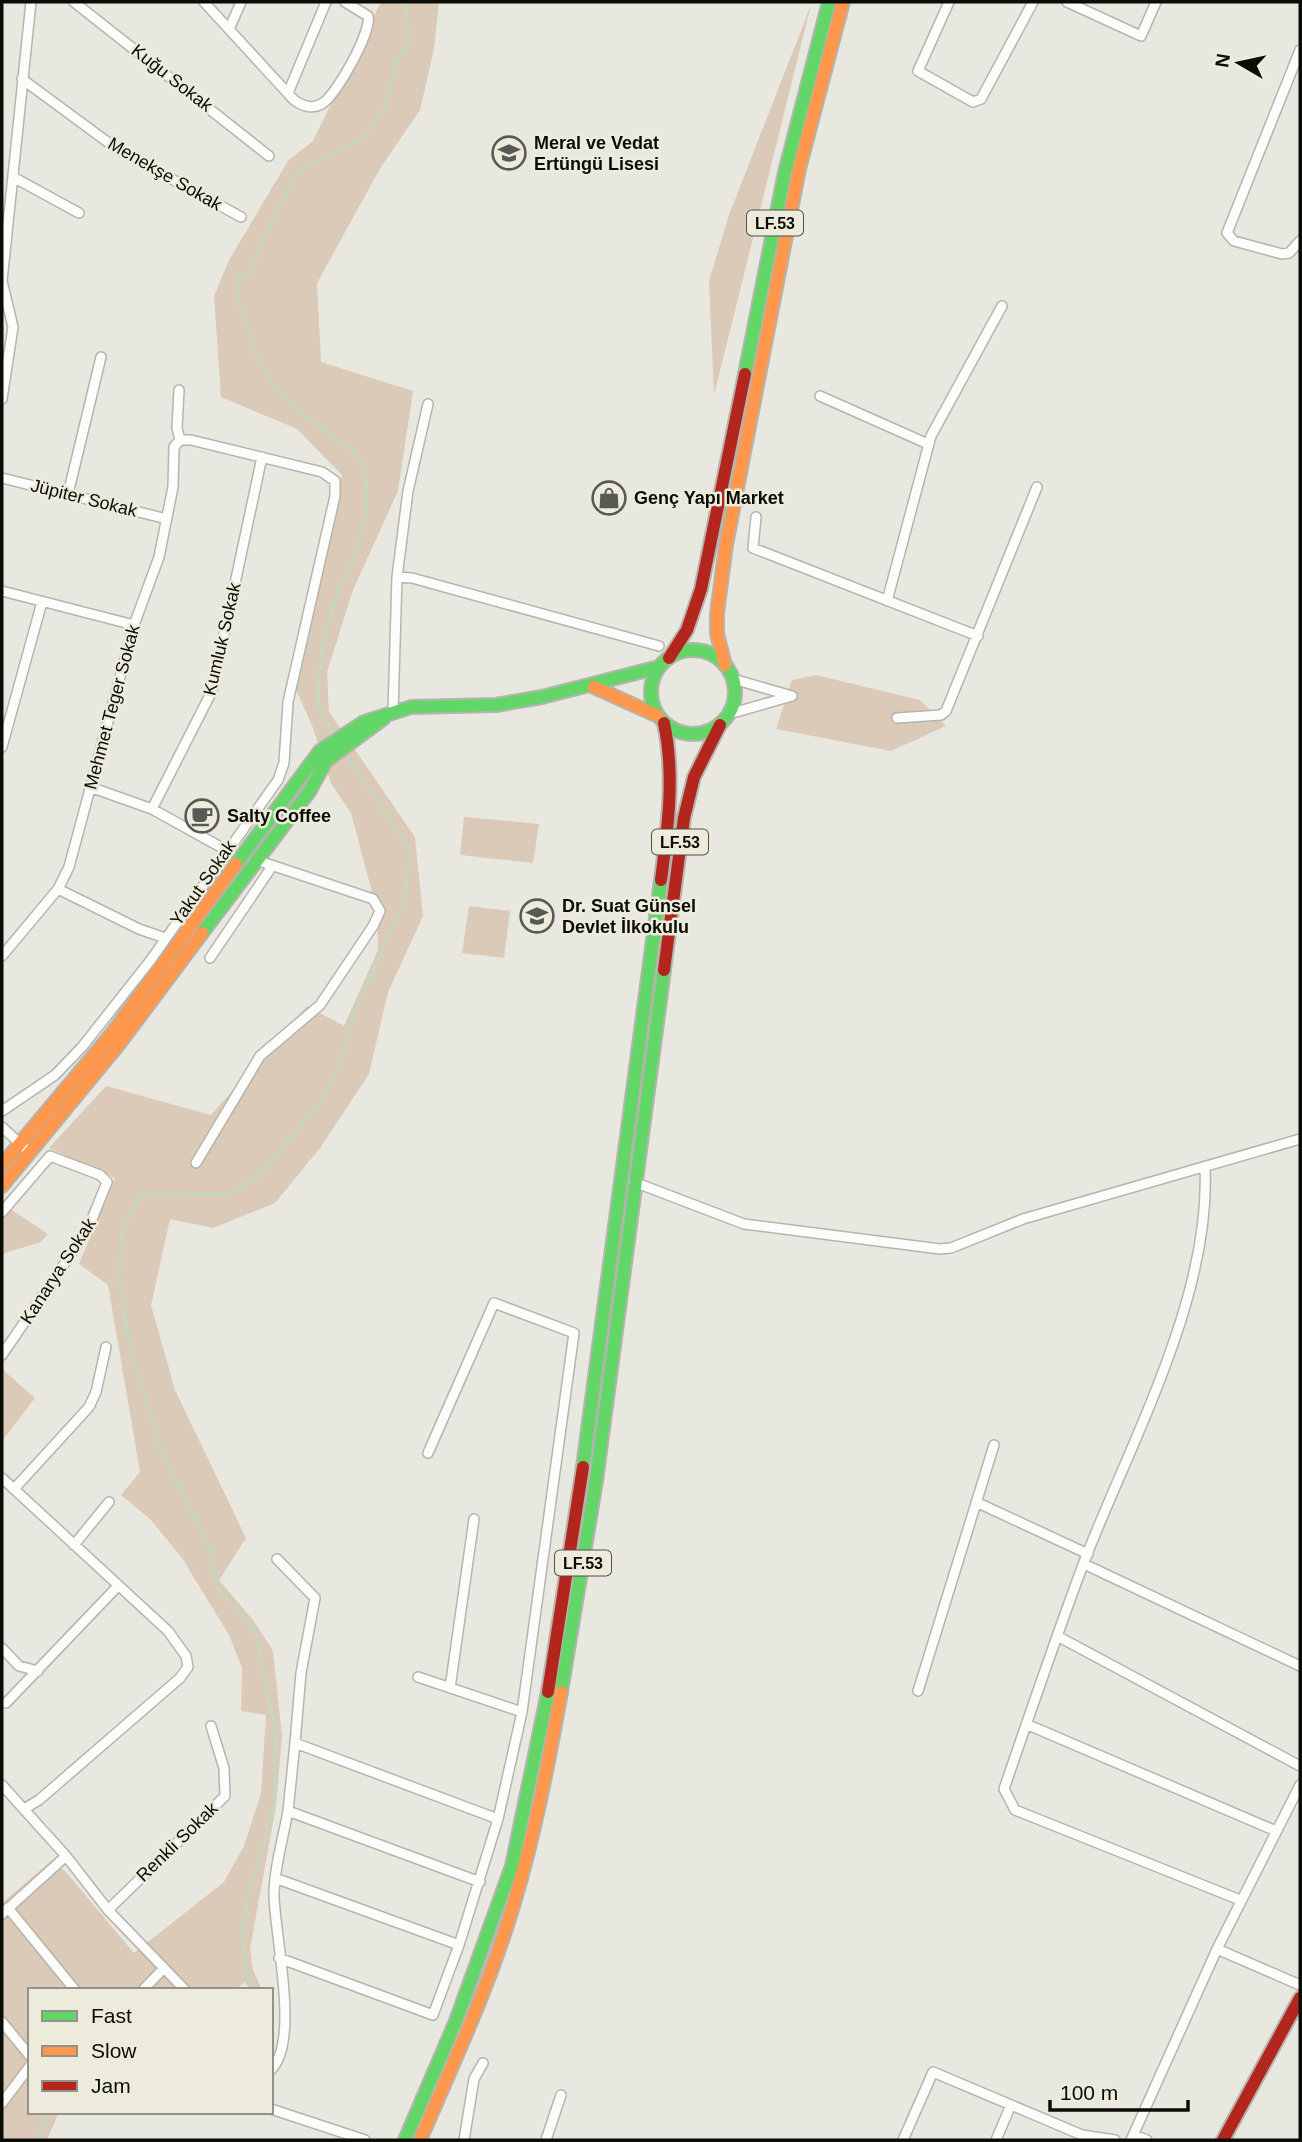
<svg xmlns="http://www.w3.org/2000/svg" width="1302" height="2142" font-family="Arial,sans-serif">
<style>
.green{fill:#dbcab7}
.lines{fill:none;stroke-linecap:round;stroke-linejoin:round}
.stream{stroke:#c2d9c0;stroke-width:2.5}
.street-casing{stroke:#b5b4ae;stroke-width:12}
.fast-casing{stroke:#b5b4ae;stroke-width:16}
.slow-casing{stroke:#b5b4ae;stroke-width:16}
.jam-casing{stroke:#b5b4ae;stroke-width:16}
.street{stroke:#fcfcfa;stroke-width:9}
.fast{stroke:#63d668;stroke-width:12}
.slow{stroke:#ff974d;stroke-width:12}
.jam{stroke:#b3261e;stroke-width:12}
.labels{text-anchor:middle;stroke-width:5;stroke-linejoin:round;paint-order:stroke}
.shield{fill:#edecdc;stroke:#504f47;stroke-width:2}
.shield-label{font-size:16px;font-weight:bold;fill:#0c0c07}
.street-label{font-size:18px;fill:#0c0c07;stroke:#edecdc}
.poi-label{font-size:18px;font-weight:bold;fill:#0c0c07;stroke:#edecdc;text-anchor:start}
</style>
<rect width="100%" height="100%" fill="#e9e8e0"/>
<path class="green" d="M381,2h58l-5,47 -14,61 -39,57 -64,116 4,79 92,29 -15,100 -45,99 -26,82 2,40 86,125 8,79 -35,76 -19,82 -49,74 -45,55 -62,25 -43,-9 -19,86 24,85 71,148 -27,42 34,40 20,31 9,85 -6,70 -26,143 3,21 9,20h-12l-5,-8 -10,8h-205v122h29l-12,28h-45v-237l49,-42 14,10 69,82 90,-71 20,-36 17,-53 5,-78 -25,-4 1,-43 -13,-33 -47,-77 -32,-39 -29,-24 19,-23 -32,-187 -29,-21 36,-86 -66,-30 57,-62 105,29 96,-109 37,20 34,-76 -1,-39 -26,-98 -20,-30 -18,-55 -24,-55 39,-134 14,-64 -45,-46 -76,-32 -7,-101 15,-36 59,-99 25,-20z
M811,5l-97,390 -5,-114 20,-66z
M816,675l104,25 26,26 -55,25 -115,-22 16,-49z
M464,817l75,7 -6,39 -73,-8z
M469,906l41,5 -6,47 -42,-5z
M9,1208l39,26 -7,8 -39,12v-36z
M2,1369l33,29 -33,43z"/>
<g class="lines">
<path class="stream" d="M333,735l-15,-32v-21l7,-51 15,-44 14,-28 13,-48 -1,-37 -7,-18 -54,-40 -30,-28 -22,-37 -7,-34 -7,-10v-30l12,-5 12,-33 34,-67 68,-36 18,-25 14,-49 12,-21 -4,-39
M254,1990l-7,-15 -5,-36 6,-45 27,-91v-71l-20,-102 -37,-41 -6,-35 -50,-100 -33,-111 -10,-65 3,-47 20,-38 86,2 31,-19 66,-80 19,-45 9,-35 51,-115 6,-51 -66,-97
M38,2140l8,-28"/>
<defs>
<path id="street" d="M74,2l195,154
M204,2l89,97c8,7 20,11 30,4 14,-9 49,-72 45,-87l-23,-14
M949,2l-31,69 55,31 8,-3 52,-97
M1067,2l74,34 15,-34
M230,27l11,-25
M1300,50l-73,183 7,8 48,13 7,-1 11,-12
M22,79l95,70 124,68
M288,93l38,-91
M13,177l66,36
M179,390l-2,38 3,12
M820,396l108,48
M2,399l11,-72 -11,-46 29,-279
M2,478l165,41
M68,494l33,-137
M756,517l-3,31 225,88
M397,577l15,1 247,68
M2,591l132,34
M887,601l44,-165 71,-130
M733,679l59,17
M393,711l4,-134 11,-86 20,-87
M729,714l63,-18
M897,718l44,-3 5,-4 91,-224
M2,747l40,-145
M90,787l62,22 74,41
M152,809l60,-118 50,-234
M58,889l81,40 26,9
M2,956l56,-67 11,-22 65,-242 25,-68 14,-70 1,-40 6,-7
M210,958l61,-90
M2,1111l53,-36 27,-28 68,-86 128,-181 6,-17 4,-61 47,-206v-15l-13,-9 -131,-32h-11
M2,1127l27,25
M196,1163l64,-107 60,-51 53,-79 7,-15 -7,-12 -114,-38
M1205,1168c6,130 -75,275 -121,394 -28,75 -54,151 -80,227l11,21 225,90
M634,1182l110,42 196,25 11,-1 72,-29 277,-80
M2,1212l48,-56 50,19 7,7 -19,47 -86,126
M428,1453l66,-150 80,30 -52,379 -24,107
M2,1478l166,153 18,25 2,11 -8,11 -141,122 -15,9
M14,1489l75,-82 7,-15 10,-45
M976,1502l112,52
M74,1545l35,-43
M277,1559l38,39 -14,75 -6,70
M1084,1564l216,102
M1059,1637l241,129
M2,1648l17,18 19,5
M418,1677l104,35
M450,1688l24,-169
M918,1691l76,-246
M6,1703l112,-117
M1026,1724l250,107
M2,1785l64,71 42,54 77,80
M275,1878l184,67 39,-126 -203,-76 -7,68
M8,1908l67,82
M108,1910l117,-114 -1,-28 -13,-42
M2,1914l64,-58
M1217,1949l83,36
M279,1958l154,57 26,-70
M143,1990l21,-22
M2,2022l28,34
M271,2070c29,-29 4,-133 3,-174 0,-28 9,-57 14,-85l192,71
M2,2103l28,-37
M271,2109l94,31
M1134,2135l13,5
M464,2140l10,-61 9,-16
M546,2140l15,-45
M903,2140l30,-68 149,63 33,5
M996,2140l15,-35
M1131,2140l86,-191 83,-164"/>
<path id="fast" d="M745,374l40,-202 44,-170
M651 692a42 42 0 1 1 84 0a42 42 0 1 1-84 0Z
M236,864l84,-113 44,-29 47,-15 85,-2 46,-8 117,-30
M202,933l107,-141 17,-31 58,-43
M583,1467l78,-587
M561,1692l35,-211 68,-511
M405,2140l51,-119 56,-155 36,-174"/>
<path id="slow" d="M725,665l-8,-31v-21l9,-68 73,-376 44,-167
M594,687l64,29
M2,1165l108,-129 126,-172
M2,1186l117,-142 83,-111
M420,2140c33,-77 69,-153 93,-234 21,-69 35,-142 48,-214"/>
<path id="jam" d="M669,658l18,-28 14,-41 44,-215
M661,880c7,-53 14,-105 3,-157
M664,970l20,-152 10,-41 26,-52
M548,1692l35,-225
M1223,2140l77,-142"/>
</defs>
<use href="#street" class="street-casing"/>
<use href="#fast" class="fast-casing"/>
<use href="#slow" class="slow-casing"/>
<use href="#jam" class="jam-casing"/>
<use href="#street" class="street"/>
<use href="#fast" class="fast"/>
<use href="#slow" class="slow"/>
<use href="#jam" class="jam"/>
</g>
<defs>
<symbol id="school-ring" viewBox="-11 -11 22 22"><circle r="9.5" fill="#edecdc" stroke="#595953" stroke-width="1.5"/><path d="M0-5L7-2L0 1L-7-2ZM-4 1L0 2.5L4 1V4Q0 6-4 4Z" fill="#595953"/></symbol>
<symbol id="shop-ring" viewBox="-11 -11 22 22"><circle r="9.5" fill="#edecdc" stroke="#595953" stroke-width="1.5"/><path d="M-5-2.5h2.3a2.7 3.5 0 0 1 5.4 0H5L5.5 6h-11ZM-1.5-2.5h3a1.5 2.3 0 0 0-3 0Z" fill="#595953"/></symbol>
<symbol id="cafe-ring" viewBox="-11 -11 22 22"><circle r="9.5" fill="#edecdc" stroke="#595953" stroke-width="1.5"/><path d="M-5.5-4.5H6V0H3Q3 3.5 0 3.5H-2.5Q-5.5 3.5-5.5 0ZM3-3.2v2h1.7v-2ZM-6 4.5H4V6H-6Z" fill="#595953"/></symbol>
</defs>
<g fill-rule="evenodd">
<use href="#school-ring" x="490" y="134" width="38" height="38"/>
<use href="#shop-ring" x="590" y="479" width="38" height="38"/>
<use href="#cafe-ring" x="183" y="797" width="38" height="38"/>
<use href="#school-ring" x="518" y="897" width="38" height="38"/>
</g>
<g class="labels">
<g class="shield">
<rect x="747" y="210.5" width="56" height="25" rx="5"/>
<rect x="652" y="829.5" width="56" height="25" rx="5"/>
<rect x="555" y="1550.5" width="56" height="25" rx="5"/>
</g>
<g class="shield-label">
<text x="775" y="229">LF.53</text>
<text x="680" y="848">LF.53</text>
<text x="583" y="1569">LF.53</text>
</g>
<g class="street-label">
<text transform="translate(172 78) rotate(38)" y="6">Kuğu Sokak</text>
<text transform="translate(165 174) rotate(30)" y="6">Menekşe Sokak</text>
<text transform="translate(84 498) rotate(14)" y="6">Jüpiter Sokak</text>
<text transform="translate(222 639) rotate(-77)" y="6">Kumluk Sokak</text>
<text transform="translate(112 707) rotate(-75)" y="6">Mehmet Teger Sokak</text>
<text transform="translate(203 883) rotate(-55)" y="6">Yakut Sokak</text>
<text transform="translate(58 1271) rotate(-57)" y="6">Kanarya Sokak</text>
<text transform="translate(177 1842) rotate(-44)" y="6">Renkli Sokak</text>
</g>
<g class="poi-label">
<text x="534" y="149">Meral ve Vedat<tspan x="534" dy="21">Ertüngü Lisesi</tspan></text>
<text x="634" y="504">Genç Yapı Market</text>
<text x="227" y="822">Salty Coffee</text>
<text x="562" y="912">Dr. Suat Günsel<tspan x="562" dy="21">Devlet İlkokulu</tspan></text>
</g>
</g>
<rect width="1302" height="2142" fill="none" stroke="#0c0c07" stroke-width="7"/>
<rect x="28" y="1988" width="245" height="126" fill="#edecdc" stroke="#939287" stroke-width="2"/>
<rect x="42" y="2011" width="35" height="10" fill="#63d668" stroke="#939287" stroke-width="2"/>
<text x="91" y="2023" font-size="21" fill="#0c0c07">Fast</text>
<rect x="42" y="2046" width="35" height="10" fill="#ff974d" stroke="#939287" stroke-width="2"/>
<text x="91" y="2058" font-size="21" fill="#0c0c07">Slow</text>
<rect x="42" y="2081" width="35" height="10" fill="#b3261e" stroke="#939287" stroke-width="2"/>
<text x="91" y="2093" font-size="21" fill="#0c0c07">Jam</text>
<g transform="translate(1239 63) rotate(279)" stroke="#edecdc" stroke-width="5" paint-order="stroke">
<path d="M0-5L12 26L0 18L-12 26Z" fill="#0c0c07"/>
<text y="-10" font-size="19" font-weight="bold" text-anchor="middle" fill="#0c0c07">N</text>
</g>
<path d="M1050 2100v10h138v-10" fill="none" stroke="#0c0c07" stroke-width="3.5"/>
<text x="1060" y="2100" font-size="21" fill="#0c0c07" stroke="#edecdc" stroke-width="5" paint-order="stroke">100 m</text>
</svg>
